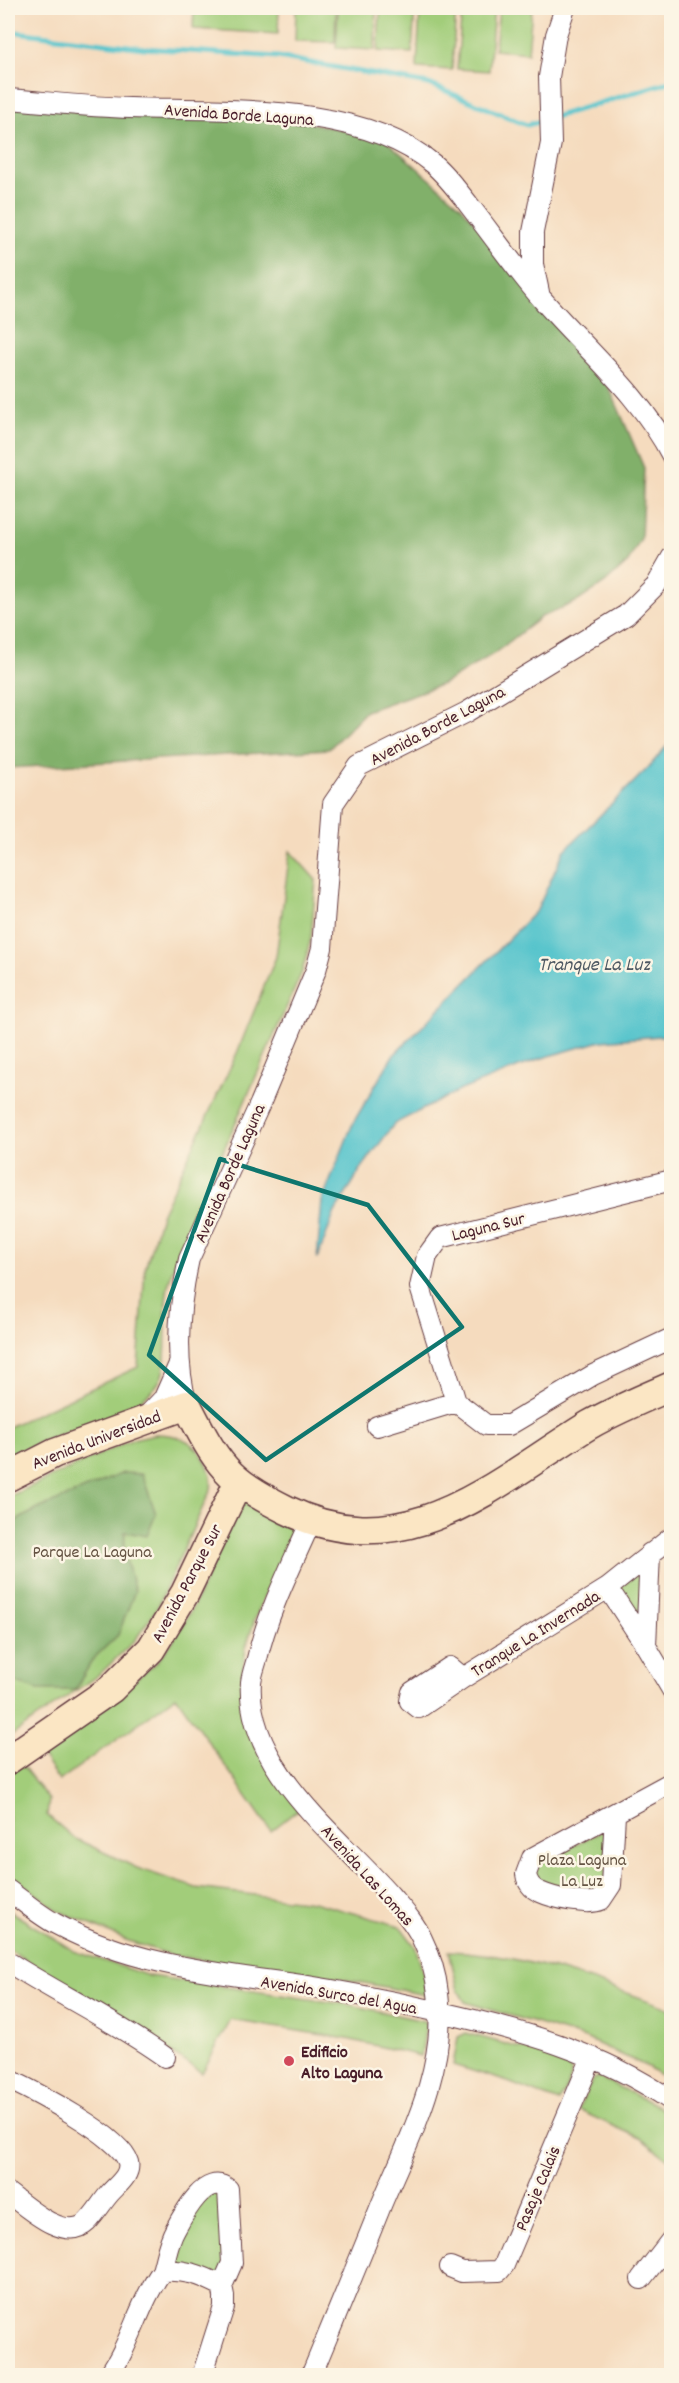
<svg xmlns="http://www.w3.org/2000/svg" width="679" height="2383" font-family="Dekko,sans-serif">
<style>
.green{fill:#a2cd7a;stroke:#767652;stroke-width:1.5}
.forest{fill:#81b06a;stroke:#66684a;stroke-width:1.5}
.water{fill:#56c4cc;stroke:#50727c;stroke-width:1.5}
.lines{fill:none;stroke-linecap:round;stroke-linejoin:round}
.stream{stroke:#56c4cc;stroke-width:5}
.street-casing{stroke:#643b41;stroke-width:22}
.secondary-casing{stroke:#643b41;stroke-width:31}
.street{stroke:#fff;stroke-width:20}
.secondary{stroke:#fbe6c4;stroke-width:28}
.marked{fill:none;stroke:#0f766e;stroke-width:4.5;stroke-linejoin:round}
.poi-dot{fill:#d1495b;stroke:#fcf5e5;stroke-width:2}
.labels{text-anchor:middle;stroke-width:5;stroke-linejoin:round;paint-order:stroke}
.street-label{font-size:18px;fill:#4a1f2b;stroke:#fcf5e5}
.park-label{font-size:18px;fill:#645343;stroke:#fcf5e5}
.poi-label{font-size:18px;font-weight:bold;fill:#4a1f2b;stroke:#fcf5e5;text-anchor:start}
.water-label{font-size:20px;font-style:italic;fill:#4e5963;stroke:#fcf5e5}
</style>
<rect width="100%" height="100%" fill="#fcf5e5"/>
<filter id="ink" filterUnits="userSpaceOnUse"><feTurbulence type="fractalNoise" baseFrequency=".0167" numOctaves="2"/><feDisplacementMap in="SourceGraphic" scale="12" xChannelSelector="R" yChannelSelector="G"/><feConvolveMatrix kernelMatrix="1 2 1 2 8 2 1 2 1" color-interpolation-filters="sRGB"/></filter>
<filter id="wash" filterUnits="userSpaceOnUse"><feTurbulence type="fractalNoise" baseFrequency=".008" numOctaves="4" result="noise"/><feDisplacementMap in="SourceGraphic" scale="24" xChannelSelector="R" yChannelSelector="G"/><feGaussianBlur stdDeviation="1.35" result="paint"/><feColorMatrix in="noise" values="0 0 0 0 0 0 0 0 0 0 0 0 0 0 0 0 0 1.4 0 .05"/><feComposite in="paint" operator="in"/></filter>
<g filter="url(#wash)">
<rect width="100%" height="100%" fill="#f5dbbe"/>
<path class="green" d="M194,8h85l-1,26 -85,-5z
M296,8h40l-1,34 -40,-1z
M338,8h38l-1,42 -39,-2z
M380,8h35l-3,45 -34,-2z
M420,8h36l-4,62 -35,-2z
M462,8h32l-5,63 -32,-2z
M499,8h33l-4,45 -33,-3z
M290,851l26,29 -5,58 -9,34 -126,286c-3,11 -8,23 -9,35 -4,26 2,53 -4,79 -10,45 -121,59 -155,88v-33l130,-60 7,-98 16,-54 76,-162 39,-96z
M155,1434c11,0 21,1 32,7 15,8 27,31 24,48l-54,119 -21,31 -35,34 -93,65v-241l125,-58z
M241,1497l52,29 -38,93 -9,28 -3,23 1,30 56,108 -29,23 -95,-135 -117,85 -19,-28 115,-89c39,-43 62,-113 86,-167z
M643,1570l-1,45 -8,4 -17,-30z
M22,1765l27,35 -2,15 27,23 63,30 59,20 117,14 87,24 15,20 10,33 1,16 -103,-20 -110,-13 -42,-7 -45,-15 -67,-29 -51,-38v-98z
M606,1829v57l-10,9 -58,-9 -4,-21z
M8,1910l66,41 75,25 202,29 73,16 2,4 -5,31 -74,-17 -116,-19 -29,53 -98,-65 -96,-59z
M449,1951c77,3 151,32 222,58v73l-23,-15 -63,-29 -120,-36 -7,-12z
M466,2033l100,28c12,14 0,27 -7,41l-51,-20 -55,-17 5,-28z
M598,2077l58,28 15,12v44l-31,-23 -62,-28 15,-31z
M218,2189l9,73 -7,19 -50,-17c10,-30 19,-60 48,-75z"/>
<path class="forest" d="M8,102l263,13 112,23 79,69 138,164 13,25 31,72 -3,71 -13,23 -23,21 -27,18 -37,16 -46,36 -52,31 -77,27 -37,38 -321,19z
M123,1473l19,1 14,40 -9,22 -22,-4 -1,20 11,39 -17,44 -25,24 -18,31h-37l-27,-9 -3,3v-159l30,-16z"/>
<path class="water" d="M671,741v294l-70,6 -62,18 -83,33 -62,32 -33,45 -26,43 -18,47 5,-58 31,-78 39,-66 145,-147 27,-59 84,-83z"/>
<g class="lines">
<path class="stream" d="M8,31l136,17 134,9 151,27 98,41 18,-5
M554,117l118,-36"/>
</g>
</g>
<g filter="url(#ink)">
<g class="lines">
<defs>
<path id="street" d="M8,99c40,3 81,8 122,9 91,3 230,-6 303,56 14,12 25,27 36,41 24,31 47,64 72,93 44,51 100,97 131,158
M539,292l-6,-28v-32l18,-89 -2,-66 7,-42 9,-27
M672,1180l-232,58 -13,18 -7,31 36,115 30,23h23l84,-50 79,-37
M187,1405c-13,-46 -8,-100 2,-146l71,-155 56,-134 6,-22 11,-144 26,-38 108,-54 159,-97 30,-30 16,-28
M146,1417l18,-19 15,-34
M377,1426l79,-24
M311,1521c-20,46 -43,90 -54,138 -2,7 -5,15 -6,23 -6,86 90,156 140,214 11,13 24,27 31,43 8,16 14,36 16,54 10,74 -28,144 -56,210 -23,58 -47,115 -71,173
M608,1588l38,58 26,44
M646,1646l4,-93
M463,1678l-13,-11 -38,25 -2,9 9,7 44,-30 145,-90 64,-51
M615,1815l-4,70 -10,15c-13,6 -48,-2 -61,-8 -8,-3 -13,-10 -14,-18l6,-16 140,-76
M8,1890c15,11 31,25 48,34 76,41 162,49 245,61 45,7 90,16 134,26 83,18 166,41 237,90
M8,1962c52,33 107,59 157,95
M8,2079c25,12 113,57 120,83 3,13 -10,22 -18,31 -8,9 -14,20 -23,29 -22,21 -60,-15 -79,-29
M450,2267l12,5 37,-1 5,-6 88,-208
M162,2271c4,-13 6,-29 13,-41 9,-17 31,-59 53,-41l4,74 -10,23
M641,2279l31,-40
M108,2376c23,-32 31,-73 54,-105 23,-2 39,4 60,15l2,10v11l-22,69"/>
<path id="secondary" d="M8,1477l47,-24 132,-48c30,59 39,75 100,105 119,58 206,-26 302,-85 26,-15 55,-27 83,-39
M8,1760l103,-71 40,-40 34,-56 53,-110"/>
</defs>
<use href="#street" class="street-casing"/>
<use href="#secondary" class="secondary-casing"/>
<use href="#street" class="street"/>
<use href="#secondary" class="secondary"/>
</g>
</g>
<path class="marked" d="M220,1159l148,46 94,122 -196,133 -117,-105z"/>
<circle class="poi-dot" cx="289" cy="2061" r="6"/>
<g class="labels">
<g class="street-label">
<text transform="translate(239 114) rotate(4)" y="6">Avenida Borde Laguna</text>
<text transform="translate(437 725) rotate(-28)" y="6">Avenida Borde Laguna</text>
<text transform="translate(229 1173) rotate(-66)" y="6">Avenida Borde Laguna</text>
<text transform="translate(488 1226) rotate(-14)" y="6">Laguna Sur</text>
<text transform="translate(96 1439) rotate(-21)" y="6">Avenida Universidad</text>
<text transform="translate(186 1583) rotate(-62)" y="6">Avenida Parque Sur</text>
<text transform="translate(535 1633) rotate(-32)" y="6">Tranque La Invernada</text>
<text transform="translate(368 1875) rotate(48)" y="6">Avenida Las Lomas</text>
<text transform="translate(339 1994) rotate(10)" y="6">Avenida Surco del Agua</text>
<text transform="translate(537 2188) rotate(-67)" y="6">Pasaje Calais</text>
</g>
<g class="park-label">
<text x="92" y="1557">Parque La Laguna</text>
<text x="582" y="1865">Plaza Laguna<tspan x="582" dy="21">La Luz</tspan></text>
</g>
<g class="poi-label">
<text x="301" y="2057">Edificio<tspan x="301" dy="21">Alto Laguna</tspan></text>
</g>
<g class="water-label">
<text x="594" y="970">Tranque La Luz</text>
</g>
</g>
<rect width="679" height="2383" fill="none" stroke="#fcf5e5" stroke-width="30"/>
</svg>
